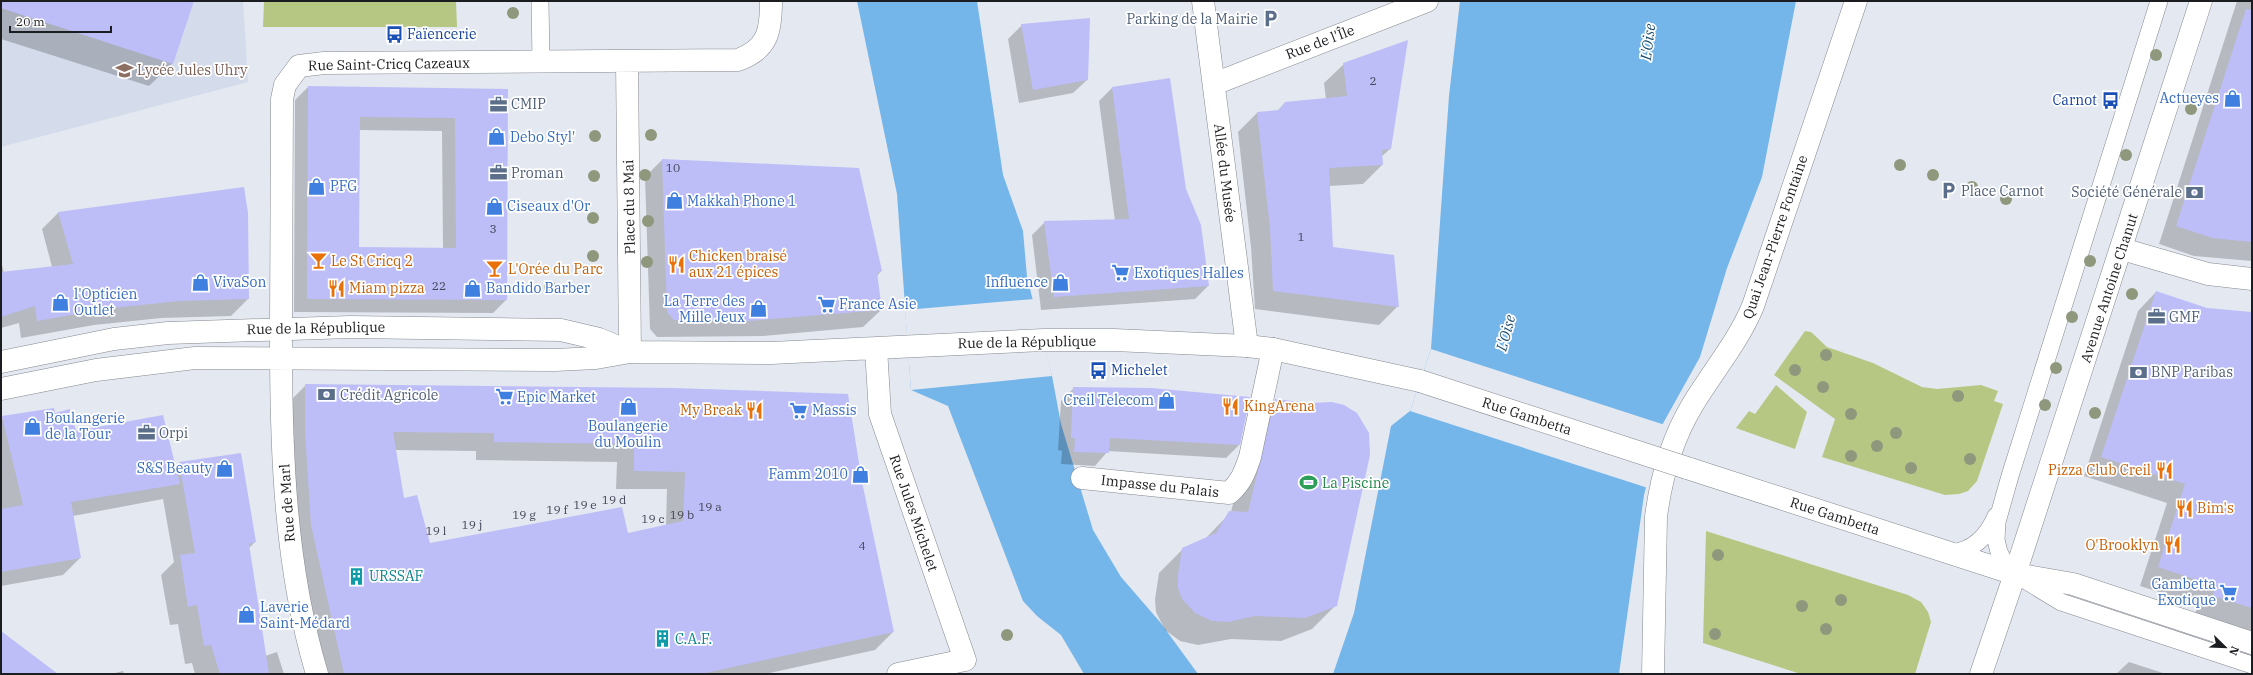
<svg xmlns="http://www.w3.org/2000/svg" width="2253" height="675" font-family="'IBM Plex Serif',serif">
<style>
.built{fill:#d4dceb}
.green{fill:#b6c784}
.water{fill:#74b5ea}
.pier{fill:#e4e8f0}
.shadow{fill:#0003;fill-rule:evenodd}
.building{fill:#bdbef8;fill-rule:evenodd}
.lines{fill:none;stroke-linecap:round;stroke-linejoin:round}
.lane-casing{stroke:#84888f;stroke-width:18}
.street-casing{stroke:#84888f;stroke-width:23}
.secondary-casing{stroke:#84888f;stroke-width:23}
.lane{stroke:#fff;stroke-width:17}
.street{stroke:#fff;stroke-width:22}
.secondary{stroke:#fff;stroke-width:22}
.secondary-bridge-casing{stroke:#84888f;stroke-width:23;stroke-linecap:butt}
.secondary-bridge{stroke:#fff;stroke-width:22}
.tree{fill:#8f977d}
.labels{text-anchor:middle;stroke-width:3.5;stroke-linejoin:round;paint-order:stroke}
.number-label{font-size:12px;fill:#444556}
.service-label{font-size:14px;fill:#4e5e75;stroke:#fff;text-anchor:start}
.transit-label{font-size:14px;fill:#164399;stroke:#fff;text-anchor:start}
.street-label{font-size:14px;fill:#1c1d20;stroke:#fff}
.education-label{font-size:14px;fill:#785e54;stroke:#fff;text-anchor:start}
.shop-label{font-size:14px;fill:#366cbe;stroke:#fff;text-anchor:start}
.food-label{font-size:14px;fill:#c56008;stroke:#fff;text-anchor:start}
.leisure-label{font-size:14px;fill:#27864d;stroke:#fff;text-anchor:start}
.culture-label{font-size:14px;fill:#0d838f;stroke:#fff;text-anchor:start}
.water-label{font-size:15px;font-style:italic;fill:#194a6d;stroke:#fff}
</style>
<rect width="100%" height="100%" fill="#e4e8f0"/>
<path class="built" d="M1,1h242l5,81 -247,65z"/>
<path class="green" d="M264,1h192l1,26h-194z
M1805,331l6,1 16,15 46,16 49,24 15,2 44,-4 17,6 -4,10 9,3 -26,77 -9,10 -9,3 -14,1 -123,-38 13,-38 -61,-44z
M1776,385l31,27 -12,37 -59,-21 13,-17 6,3z
M1706,531l202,64 13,7 7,10 3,10 -16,52h-114l-98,-31z"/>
<path class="water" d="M857,1h120l26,174 20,56 4,46 25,99 9,48 32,106 28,47 39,45 38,52h-114l-23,-39 -24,-19 -14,-15 -75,-195 -37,-16 -14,-196z
M1460,1h336l-34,176 -35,91 -27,89 -39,70 -17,68 -25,179h-286l21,-61 37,-187 19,-15 21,-62 18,-253z"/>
<path class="pier" d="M1034,299l18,77 -141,14 -6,-80z
M1431,349l234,76 -17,63 -238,-77z"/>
<path class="shadow" d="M1,1h192l-20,62 -24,23 -148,-47z
M2237,1h15v260l-58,-5 -35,-12z
M1022,25l65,55 -14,13 -54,10 -11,-64z
M1344,64l46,85 -9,8 1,8 -19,19 -34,2 3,62 66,58 -19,19 -124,-16 -4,-62 -13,-115 19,-19 20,-2 8,-8 41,-4 -2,-16z
M308,87l199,3 -1,210 -13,13 -199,-1 1,-212zM359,130l83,1 1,118 -85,-1z
M1112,88l73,101 15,36 8,61 -13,13 -154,11 -9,-75 13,-13 70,-1 -16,-120z
M662,160l196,9 23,102 -4,5 4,34 -18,17 -100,9 -106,1 -7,-8 -5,-152z
M59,212l189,87 -17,17 -70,2 -67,7 -73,13 -2,-15 -18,5v-67l3,12 48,-6 -10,-38z
M2156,292l51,17 45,4v319l-57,-18 3,-10 -58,-18 27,-83 -83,-27 54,-165z
M306,385l555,97 32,150 -18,18 -110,24h-443l-28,-131 -6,-140zM395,450l81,1v9l141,2 -1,27h51l-1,37 -39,9 -198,10 -26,-46z
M1074,388l165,57 -13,13 -118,-7 -13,15 -34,-2 1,-13 -4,-1 3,-49z
M1275,400l61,205 -24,24 -31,12 -50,-2 -33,6 -18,-4 -15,-11 -9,-18 -1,-13 4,-26 24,-24 21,-9 27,-28 21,-89z
M53,409l1,5 22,18 99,36 5,-5 75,79 -7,7 17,107 12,-4 7,22h-89l-3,-11 -7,1 -7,-40 -8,1 -9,-50 13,-13 -11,-63 -90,17 7,42 -17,17 -62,11v-167z
M2129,662l37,12h-50z
M123,671l1,3h-13z"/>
<path class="building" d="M1,1h193l-21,63 -172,-56z
M2246,9l6,1v232l-40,-4 -36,-12z
M1090,18l-2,62 -55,10 -12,-66z
M1408,40l-17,109 -9,1 1,15 -54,3 4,79 61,8 5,52 -126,-16 -3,-63 -13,-116 22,-2 6,-8 62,-6 -4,-33z
M1170,78l16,111 15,36 8,61 -155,11 -10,-76 85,-2 -17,-132z
M308,86l200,3 -1,211 -200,-1zM360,117l95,1 1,130 -97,-1z
M662,159l197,9 23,103 -5,2 5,37 -134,11 -74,-1 -7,-8z
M244,187l4,26 1,86 -70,2 -67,7 -75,13 -2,-15 -34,11v-45l72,-8 -15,-52z
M2156,291l51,17 45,4v296l-39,-12 2,-10 -57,-19 27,-83 -84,-27z
M305,384l369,4 174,6 14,88 32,150 -194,42h-356l-33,-149 -6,-93zM393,432l101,1v9l140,2v27l51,1 -2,49 -55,12 -6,-26 -192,36 -13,-48 -13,3z
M1073,387l78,1 99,9 -10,48 -130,-7 -1,15 -35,-1 1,-14h-4z
M1275,399l34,4 23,-1 12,3 13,8 12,20 1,22 -33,151 -32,12 -50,-2 -27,6 -16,-1 -17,-8 -13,-14 -4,-11v-13l4,-27 34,-15 13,-22 19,1z
M54,408l1,5 15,-4 6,22 87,-16 17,69 -109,18 10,56 -80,14v-63l22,-4 -21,-89z
M241,453l15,89 -7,2 20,130h-49l-9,-29 -7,1 -7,-41 -9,2 -8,-52 15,-2 -16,-91z
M1,631l57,43h-57z"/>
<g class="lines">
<defs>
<path id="lane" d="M540,1l1,60
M2159,1l-149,475 -13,46 -1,18 3,12 5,10 11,12 46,28 191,63
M1952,553c22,-3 36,-18 44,-37"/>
<path id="street" d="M1203,1l44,345
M627,62l3,290
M1214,84l213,-83
M2122,249l86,25 44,5
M281,328l1,-229 3,-14 14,-19 25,-3 414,-3c30,-11 33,-29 33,-59
M1082,478l147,15c12,-10 16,-21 21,-36l23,-108
M1653,674l3,-157c5,-39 17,-80 37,-113 20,-33 45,-62 60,-98l103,-305
M1981,674l34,-100"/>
<path id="secondary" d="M281,343c0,111 4,224 36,331
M876,348l4,66 85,246 -67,14
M1,362l113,-23 54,-6 182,-6 211,3 38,9 31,13
M1,389l95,-19 99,-12 360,2 41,-2 34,-6 141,1 273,-13h70l133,6 26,3 147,32
M1687,468l328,106 58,10 179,59
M2015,574l186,-573"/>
</defs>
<use href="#lane" class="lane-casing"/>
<use href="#street" class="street-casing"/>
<use href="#secondary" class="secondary-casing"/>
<use href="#lane" class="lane"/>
<use href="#street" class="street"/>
<use href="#secondary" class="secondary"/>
<defs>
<path id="secondary-bridge" d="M1420,381l267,87"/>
</defs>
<use href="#secondary-bridge" class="secondary-bridge-casing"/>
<use href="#secondary-bridge" class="secondary-bridge"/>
</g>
<g class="tree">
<circle cx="513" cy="13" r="6"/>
<circle cx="2156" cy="55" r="6"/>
<circle cx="2191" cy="109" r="6"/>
<circle cx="651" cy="135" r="6"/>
<circle cx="595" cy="136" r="6"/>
<circle cx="2126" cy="155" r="6"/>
<circle cx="1900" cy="165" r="6"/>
<circle cx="645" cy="175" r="6"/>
<circle cx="1933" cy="175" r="6"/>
<circle cx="594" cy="176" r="6"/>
<circle cx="1972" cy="187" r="6"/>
<circle cx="2006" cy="199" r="6"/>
<circle cx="593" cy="218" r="6"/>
<circle cx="648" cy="221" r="6"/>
<circle cx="593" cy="256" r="6"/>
<circle cx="2090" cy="261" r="6"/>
<circle cx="647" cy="262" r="6"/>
<circle cx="550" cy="287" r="6"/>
<circle cx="2132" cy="294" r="6"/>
<circle cx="2072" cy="317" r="6"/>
<circle cx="1826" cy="355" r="6"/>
<circle cx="2056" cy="368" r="6"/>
<circle cx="1795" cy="370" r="6"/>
<circle cx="1823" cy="387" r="6"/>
<circle cx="1958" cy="396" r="6"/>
<circle cx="2045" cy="405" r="6"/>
<circle cx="2095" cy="413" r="6"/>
<circle cx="1851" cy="414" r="6"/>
<circle cx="1896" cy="433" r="6"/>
<circle cx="1877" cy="446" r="6"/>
<circle cx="1851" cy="456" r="6"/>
<circle cx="1970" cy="459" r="6"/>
<circle cx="1911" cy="468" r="6"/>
<circle cx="1718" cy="555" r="6"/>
<circle cx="1841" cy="600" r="6"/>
<circle cx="1802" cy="606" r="6"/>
<circle cx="1826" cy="629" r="6"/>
<circle cx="1715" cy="634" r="6"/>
<circle cx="1007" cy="635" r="6"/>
</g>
<defs>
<symbol id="parking-bare" viewBox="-9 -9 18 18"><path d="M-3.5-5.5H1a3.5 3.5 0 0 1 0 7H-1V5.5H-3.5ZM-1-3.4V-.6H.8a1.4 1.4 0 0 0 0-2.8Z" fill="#5c6f8a" stroke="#fff" stroke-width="2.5" paint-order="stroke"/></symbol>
<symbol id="bus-bare" viewBox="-9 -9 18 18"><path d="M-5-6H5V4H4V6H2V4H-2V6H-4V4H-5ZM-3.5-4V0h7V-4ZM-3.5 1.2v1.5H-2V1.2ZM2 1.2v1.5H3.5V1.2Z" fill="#1a4fb4" stroke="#fff" stroke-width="2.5" paint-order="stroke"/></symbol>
<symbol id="school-bare" viewBox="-9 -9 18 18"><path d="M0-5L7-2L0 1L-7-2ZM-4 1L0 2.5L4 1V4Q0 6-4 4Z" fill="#8d6e63" stroke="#fff" stroke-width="2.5" paint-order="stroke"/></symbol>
<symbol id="shop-bare" viewBox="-9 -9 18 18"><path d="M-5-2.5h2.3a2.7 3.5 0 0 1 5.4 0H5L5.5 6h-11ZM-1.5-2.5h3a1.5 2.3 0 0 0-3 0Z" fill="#3f7fe0" stroke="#fff" stroke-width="2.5" paint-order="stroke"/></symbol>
<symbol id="office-bare" viewBox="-9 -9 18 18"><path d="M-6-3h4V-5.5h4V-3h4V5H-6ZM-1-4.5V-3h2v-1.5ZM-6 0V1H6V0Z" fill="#5c6f8a" stroke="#fff" stroke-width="2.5" paint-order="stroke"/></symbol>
<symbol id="bank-bare" viewBox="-9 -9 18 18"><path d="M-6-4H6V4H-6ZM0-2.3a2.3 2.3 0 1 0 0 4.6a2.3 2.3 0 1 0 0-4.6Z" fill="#5c6f8a" stroke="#fff" stroke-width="2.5" paint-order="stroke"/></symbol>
<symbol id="bar-bare" viewBox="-9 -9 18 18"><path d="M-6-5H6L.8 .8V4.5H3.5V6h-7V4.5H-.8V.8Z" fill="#e8710a" stroke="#fff" stroke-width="2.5" paint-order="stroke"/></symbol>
<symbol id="restaurant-bare" viewBox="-9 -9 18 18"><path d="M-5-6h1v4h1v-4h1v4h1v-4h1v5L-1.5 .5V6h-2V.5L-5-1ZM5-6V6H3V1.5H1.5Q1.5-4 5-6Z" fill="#e8710a" stroke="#fff" stroke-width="2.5" paint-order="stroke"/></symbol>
<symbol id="supermarket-bare" viewBox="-9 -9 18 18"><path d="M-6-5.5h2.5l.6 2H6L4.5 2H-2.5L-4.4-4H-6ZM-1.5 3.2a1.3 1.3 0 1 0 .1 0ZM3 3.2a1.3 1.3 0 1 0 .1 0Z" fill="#3f7fe0" stroke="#fff" stroke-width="2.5" paint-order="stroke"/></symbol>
<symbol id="stadium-bare" viewBox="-9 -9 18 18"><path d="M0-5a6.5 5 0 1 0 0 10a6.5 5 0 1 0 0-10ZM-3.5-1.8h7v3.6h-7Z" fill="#2e9e5b" stroke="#fff" stroke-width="2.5" paint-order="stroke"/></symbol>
<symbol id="building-bare" viewBox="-9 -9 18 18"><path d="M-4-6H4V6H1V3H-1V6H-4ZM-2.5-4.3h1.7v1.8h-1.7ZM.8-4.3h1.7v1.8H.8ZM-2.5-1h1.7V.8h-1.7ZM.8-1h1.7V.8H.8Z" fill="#0f9aa8" stroke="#fff" stroke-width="2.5" paint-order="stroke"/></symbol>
</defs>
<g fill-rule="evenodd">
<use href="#parking-bare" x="1258" y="6" width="25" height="25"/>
<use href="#bus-bare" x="382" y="22" width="25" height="25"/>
<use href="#school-bare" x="112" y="58" width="25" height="25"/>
<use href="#shop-bare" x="2220" y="86" width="25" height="25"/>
<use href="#bus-bare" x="2098" y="88" width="25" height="25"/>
<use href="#office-bare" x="486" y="92" width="25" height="25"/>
<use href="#shop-bare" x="484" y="124" width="25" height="25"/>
<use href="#office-bare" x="486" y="160" width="25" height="25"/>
<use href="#shop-bare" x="304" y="174" width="25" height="25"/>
<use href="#parking-bare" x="1936" y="178" width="25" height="25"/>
<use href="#bank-bare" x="2182" y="180" width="25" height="25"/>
<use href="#shop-bare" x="662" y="188" width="25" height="25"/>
<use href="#shop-bare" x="482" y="194" width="25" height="25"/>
<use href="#bar-bare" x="306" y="248" width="25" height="25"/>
<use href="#restaurant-bare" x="664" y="252" width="25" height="25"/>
<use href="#bar-bare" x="482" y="256" width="25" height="25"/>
<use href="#supermarket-bare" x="1108" y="260" width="25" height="25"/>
<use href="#shop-bare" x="188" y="270" width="25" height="25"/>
<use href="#shop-bare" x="1048" y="270" width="25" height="25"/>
<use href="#restaurant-bare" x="324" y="276" width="25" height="25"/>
<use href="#shop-bare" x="460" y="276" width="25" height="25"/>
<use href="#shop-bare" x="48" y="290" width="25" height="25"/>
<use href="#supermarket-bare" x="814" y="292" width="25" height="25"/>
<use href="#shop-bare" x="746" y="296" width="25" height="25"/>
<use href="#office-bare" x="2144" y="304" width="25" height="25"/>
<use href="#bus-bare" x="1086" y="358" width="25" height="25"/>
<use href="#bank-bare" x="2126" y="360" width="25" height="25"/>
<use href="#bank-bare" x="314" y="382" width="25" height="25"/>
<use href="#supermarket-bare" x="492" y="384" width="25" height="25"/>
<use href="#shop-bare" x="1154" y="388" width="25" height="25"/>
<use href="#shop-bare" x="616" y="394" width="25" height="25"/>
<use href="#restaurant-bare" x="1218" y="394" width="25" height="25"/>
<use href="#restaurant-bare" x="742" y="398" width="25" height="25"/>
<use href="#supermarket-bare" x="786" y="398" width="25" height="25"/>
<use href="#shop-bare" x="20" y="414" width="25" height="25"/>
<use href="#office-bare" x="134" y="420" width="25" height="25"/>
<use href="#shop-bare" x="212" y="456" width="25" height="25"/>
<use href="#restaurant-bare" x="2152" y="458" width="25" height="25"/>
<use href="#shop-bare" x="848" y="462" width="25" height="25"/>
<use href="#stadium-bare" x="1296" y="470" width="25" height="25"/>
<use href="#restaurant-bare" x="2172" y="496" width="25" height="25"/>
<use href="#restaurant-bare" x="2160" y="532" width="25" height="25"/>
<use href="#building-bare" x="344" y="564" width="25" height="25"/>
<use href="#supermarket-bare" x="2216" y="580" width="25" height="25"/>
<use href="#shop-bare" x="234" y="602" width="25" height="25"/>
<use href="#building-bare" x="650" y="626" width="25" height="25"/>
</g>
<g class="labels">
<g class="number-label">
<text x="1373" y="85">2</text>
<text x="673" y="172">10</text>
<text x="493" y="233">3</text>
<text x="1301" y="241">1</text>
<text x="439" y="290">22</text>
<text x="614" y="504">19 d</text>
<text x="585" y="509">19 e</text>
<text x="710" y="511">19 a</text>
<text x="557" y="514">19 f</text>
<text x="524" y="519">19 g</text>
<text x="682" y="519">19 b</text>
<text x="653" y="523">19 c</text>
<text x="472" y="529">19 j</text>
<text x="436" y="535">19 l</text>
<text x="862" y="550">4</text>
</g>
<g class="service-label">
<text x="1258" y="24" text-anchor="end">Parking de la Mairie</text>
<text x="511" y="109">CMIP</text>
<text x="511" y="178">Proman</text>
<text x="1961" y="196">Place Carnot</text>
<text x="2182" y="197" text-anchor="end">Société Générale</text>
<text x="2169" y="322">GMF</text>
<text x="2151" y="377">BNP Paribas</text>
<text x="340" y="400">Crédit Agricole</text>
<text x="159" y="438">Orpi</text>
</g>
<g class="transit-label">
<text x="407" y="39">Faïencerie</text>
<text x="2097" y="105" text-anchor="end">Carnot</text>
<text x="1111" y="375">Michelet</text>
</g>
<g class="street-label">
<text transform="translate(1320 42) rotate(-21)" y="5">Rue de l'Île</text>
<text transform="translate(389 64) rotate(-1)" y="5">Rue Saint-Cricq Cazeaux</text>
<text transform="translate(1225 173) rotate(83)" y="5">Allée du Musée</text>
<text transform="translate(629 207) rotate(-91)" y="5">Place du 8 Mai</text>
<text transform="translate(1775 237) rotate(-71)" y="5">Quai Jean-Pierre Fontaine</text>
<text transform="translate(2109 288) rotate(-72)" y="5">Avenue Antoine Chanut</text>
<text transform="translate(316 328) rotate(-1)" y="5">Rue de la République</text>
<text transform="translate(1027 342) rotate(-1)" y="5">Rue de la République</text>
<text transform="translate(1527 416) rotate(18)" y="5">Rue Gambetta</text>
<text transform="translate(1160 486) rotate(6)" y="5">Impasse du Palais</text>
<text transform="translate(287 503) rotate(-94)" y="5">Rue de Marl</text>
<text transform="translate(914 513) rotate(71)" y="5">Rue Jules Michelet</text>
<text transform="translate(1835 516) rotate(18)" y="5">Rue Gambetta</text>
</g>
<g class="education-label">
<text x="137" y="75">Lycée Jules Uhry</text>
</g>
<g class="shop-label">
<text x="2219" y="103" text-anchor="end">Actueyes</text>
<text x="510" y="142">Debo Styl'</text>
<text x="330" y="191">PFG</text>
<text x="687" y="206">Makkah Phone 1</text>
<text x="507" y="211">Ciseaux d'Or</text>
<text x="1134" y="278">Exotiques Halles</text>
<text x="213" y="287">VivaSon</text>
<text x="1048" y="287" text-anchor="end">Influence</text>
<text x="486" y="293">Bandido Barber</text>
<text x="74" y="299">l'Opticien<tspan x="74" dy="16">Outlet</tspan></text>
<text x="745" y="306" text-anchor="end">La Terre des<tspan x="745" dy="16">Mille Jeux</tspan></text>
<text x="839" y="309">France Asie</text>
<text x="517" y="402">Epic Market</text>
<text x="1154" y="405" text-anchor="end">Creil Telecom</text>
<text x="812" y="415">Massis</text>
<text x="45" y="423">Boulangerie<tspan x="45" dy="16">de la Tour</tspan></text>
<text x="628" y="431" text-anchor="middle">Boulangerie<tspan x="628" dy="16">du Moulin</tspan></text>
<text x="212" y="473" text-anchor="end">S&amp;S Beauty</text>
<text x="848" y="479" text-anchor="end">Famm 2010</text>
<text x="2216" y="589" text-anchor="end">Gambetta<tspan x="2216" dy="16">Exotique</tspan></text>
<text x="260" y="612">Laverie<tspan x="260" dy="16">Saint-Médard</tspan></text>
</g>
<g class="food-label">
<text x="689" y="261">Chicken braisé<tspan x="689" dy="16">aux 21 épices</tspan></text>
<text x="331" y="266">Le St Cricq 2</text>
<text x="508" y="274">L'Orée du Parc</text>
<text x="349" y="293">Miam pizza</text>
<text x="1244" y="411">KingArena</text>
<text x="742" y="415" text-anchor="end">My Break</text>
<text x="2151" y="475" text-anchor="end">Pizza Club Creil</text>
<text x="2197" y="513">Bim's</text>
<text x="2159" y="550" text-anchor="end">O'Brooklyn</text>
</g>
<g class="leisure-label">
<text x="1322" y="488">La Piscine</text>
</g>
<g class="culture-label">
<text x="369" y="581">URSSAF</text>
<text x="675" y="644">C.A.F.</text>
</g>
<g class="water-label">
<text transform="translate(1648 42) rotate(-83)" y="5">L'Oise</text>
<text transform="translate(1506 333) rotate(-75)" y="5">L'Oise</text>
</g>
</g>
<rect width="2253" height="675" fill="none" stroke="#1c1d20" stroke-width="4"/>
<g transform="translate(2225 647) rotate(113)" stroke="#ffffff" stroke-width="3" paint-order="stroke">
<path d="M0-3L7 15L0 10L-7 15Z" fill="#1c1d20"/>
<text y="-6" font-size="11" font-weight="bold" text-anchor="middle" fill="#1c1d20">N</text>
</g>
<path d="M10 26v6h101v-6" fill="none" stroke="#1c1d20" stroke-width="2"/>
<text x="16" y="26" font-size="12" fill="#1c1d20" stroke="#ffffff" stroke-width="3" paint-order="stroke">20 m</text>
</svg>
